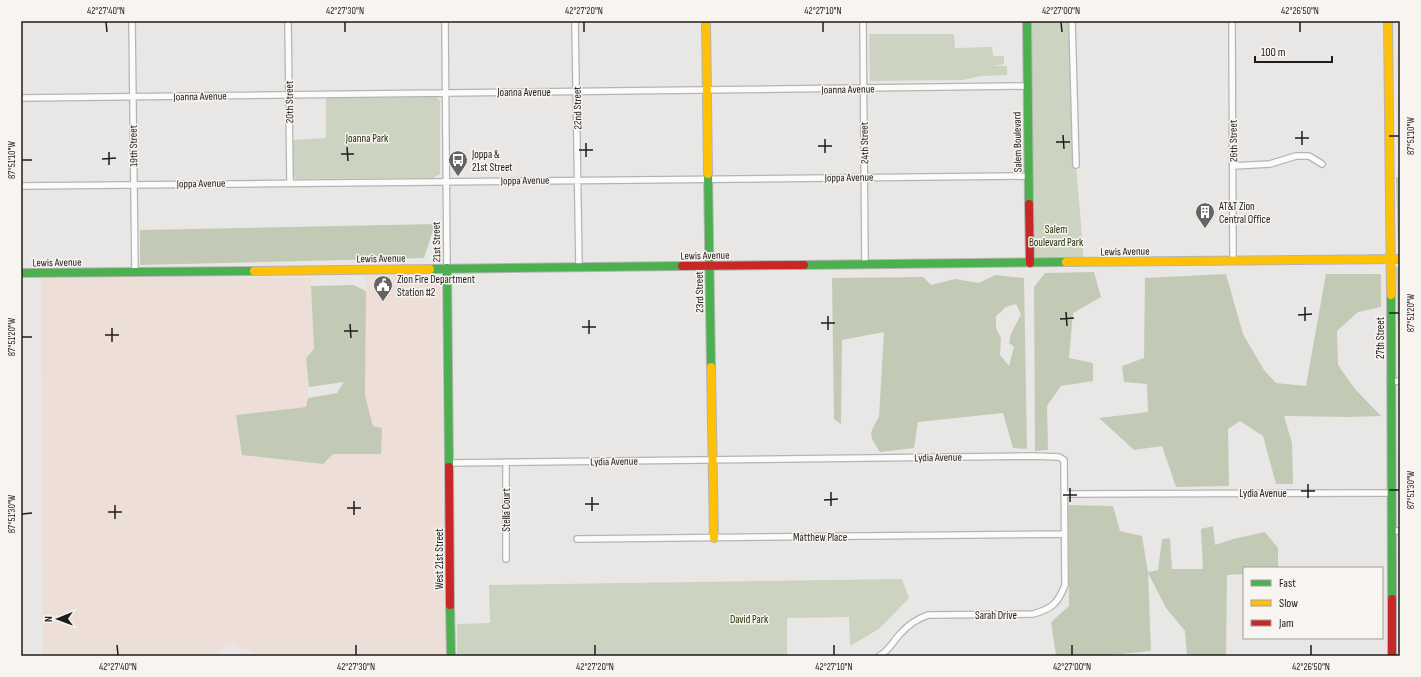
<svg xmlns="http://www.w3.org/2000/svg" width="1421" height="677" font-family="'Sofia Sans Condensed',sans-serif">
<style>
.industrial{fill:#eddfd8}
.green{fill:#ccd3c1}
.forest{fill:#c2cab5;fill-rule:evenodd}
.lines{fill:none;stroke-linecap:round;stroke-linejoin:round}
.street-casing{stroke:#b5b4b2;stroke-width:8}
.fast-casing{stroke:#b5b4b2;stroke-width:10}
.slow-casing{stroke:#b5b4b2;stroke-width:10}
.jam-casing{stroke:#b5b4b2;stroke-width:10}
.street{stroke:#fcfbfb;stroke-width:5.5}
.fast{stroke:#4caf50;stroke-width:8}
.slow{stroke:#ffc107;stroke-width:8}
.jam{stroke:#c62828;stroke-width:8}
.ticks{fill:none;stroke:#1e1d1c;stroke-width:1.5}
.labels{text-anchor:middle;stroke-width:3;stroke-linejoin:round;paint-order:stroke}
.street-label{font-size:11px;fill:#1e1d1c;stroke:#f8f5f1}
.park-label{font-size:11px;fill:#223005;stroke:#f8f5f1}
.poi-label{font-size:11px;fill:#1e1d1c;stroke:#f8f5f1;text-anchor:start}
.neatline{fill:none;stroke:#1e1d1c;stroke-width:1.5}
.ticks-label{font-size:10px;text-anchor:middle;fill:#1e1d1c}
</style>
<rect width="100%" height="100%" fill="#e9e7e5"/>
<path class="industrial" d="M365,275h75l6,381h-187l-27,-13 -8,3 -6,10h-175l-2,-380 272,2 -2,8 3,63 -8,9 3,29 -2,20 -71,8 97,39h48l-16,-58 1,-105z"/>
<path class="green" d="M1027,21h45l4,144 8,97 -54,1z
M869,34h85l1,14 37,-1 1,9h11v8l-11,2h14v9l-26,1 -18,4 -93,1z
M437,97l3,4v73l-7,4 -137,1 -3,-5v-34l33,-2v-40z
M902,579l7,19 -30,31 -29,17 -1,-29 -62,1v38h-330v-32l33,-1 -1,-38z"/>
<path class="forest" d="M1396,177h4v69h-2z
M435,224l-11,34 -284,7v-35z
M1396,267h4v96l-1,1z
M1094,272l7,25 -28,16 -4,45 24,5v18l-32,5 -14,20 1,44 -13,1 -1,-164 11,-14z
M1226,274l17,60 21,36 12,13 30,3 20,-112h55v33l-23,5 -21,19 1,34 17,24 26,27 -33,1 -64,-1 8,27 1,41h-17l-13,-48 -23,-15 -12,8 1,57 -53,1 -14,-41 -28,4 -35,-32 49,-6 -1,-28 -23,-2 -2,-16 22,-8 1,-80z
M995,275l29,3 3,171 -14,-1 -10,-35 -85,9 -4,26 -34,4c-11,-17 -12,-17 -1,-35l5,-85 -42,8 -1,84 -7,-5 -2,-141 91,-1 8,8 24,-6 24,4zM1016,304l5,10 -10,20 -2,9 5,4 -5,19 -9,-11 1,-17 -5,-10v-12l10,-9z
M354,285l12,6 -1,105 8,30 9,2 -1,26h-48l-10,10 -81,-9 -6,-40 70,-8 2,-9 29,-5 7,-11 -35,5 -3,-29 8,-9 -3,-63z
M1068,505l45,1 7,25 22,5 6,36 10,-2 4,-31 8,-1 2,31h31l-2,-40 12,-3 2,19 18,-6 32,-7 13,16v20h-34v6l-17,1 -1,81h-39l-2,-25 -19,-23 -18,-35 3,78 -49,5h-46l-5,-34 18,-16z"/>
<g class="lines">
<defs>
<path id="street" d="M132,21l3,251
M288,21l2,161
M445,21l2,247
M575,21l4,246
M863,21l2,243
M1072,21l4,144
M1232,21l1,240
M21,98l1007,-12
M1233,166l37,-2 26,-8h13l13,8
M21,186l1008,-10
M1390,382l10,-1
M506,462v97
M450,463l583,-7 26,1 5,3 1,125c-7,18 -13,24 -32,29l-105,1c-11,4 -19,9 -27,18 -8,8 -12,18 -22,23
M1064,494l327,-1
M1391,531h9
M577,539l487,-5"/>
<path id="fast" d="M1027,21l2,183
M708,174l3,193
M804,265l262,-3
M447,268l2,199
M430,269l252,-3
M21,273l233,-2
M1391,295l1,304
M450,605l1,51"/>
<path id="slow" d="M706,21l2,153
M1388,21l3,274
M1066,262l334,-3
M254,271l176,-2
M711,367l3,171"/>
<path id="jam" d="M1029,204l1,59
M682,266l122,-1
M449,467l1,138
M1392,599v57"/>
</defs>
<use href="#street" class="street-casing"/>
<use href="#fast" class="fast-casing"/>
<use href="#slow" class="slow-casing"/>
<use href="#jam" class="jam-casing"/>
<use href="#street" class="street"/>
<use href="#fast" class="fast"/>
<use href="#slow" class="slow"/>
<use href="#jam" class="jam"/>
</g>
<path class="ticks" d="M106,22l1,10M345,22v10M584,22v10M823,22v10M1061,22l1,10M1300,22v10M1302,131v14M1063,135l1,14M1389,136h10M1295,138h14M825,139v14M1056,142h14M586,143v14M818,146h14M347,147l1,14M579,150h14M109,152v13M341,154h13M102,159l14,-1M22,160h10M1305,307v14M1066,312l1,14M1389,313h10M1298,315l14,-1M828,316v14M1060,319l14,-1M589,320v14M821,323h14M350,324l1,14M582,327h14M112,328v14M344,331h14M105,335h14M22,337h10M1308,484v14M1070,488v14M1389,490h10M1301,491h14M831,492v14M1063,495h14M592,497v14M824,500l14,-1M354,501v14M585,504h14M115,505v14M347,508h14M108,512h14M22,514l10,-1M117,645l1,10M356,645v10M595,645v10M834,645v10M1072,645v10M1311,645v10"/>
<defs>
<symbol id="bus-pin" viewBox="-11 -11 22 30"><path d="M0 17L-7.5 6A9.5 9.5 0 1 1 7.5 6Z" fill="#656462" stroke="#f8f5f1"/><path d="M-5-6H5V4H4V6H2V4H-2V6H-4V4H-5ZM-3.5-4V0h7V-4ZM-3.5 1.2v1.5H-2V1.2ZM2 1.2v1.5H3.5V1.2Z" fill="#fff"/></symbol>
<symbol id="building-pin" viewBox="-11 -11 22 30"><path d="M0 17L-7.5 6A9.5 9.5 0 1 1 7.5 6Z" fill="#656462" stroke="#f8f5f1"/><path d="M-4-6H4V6H1V3H-1V6H-4ZM-2.5-4.3h1.7v1.8h-1.7ZM.8-4.3h1.7v1.8H.8ZM-2.5-1h1.7V.8h-1.7ZM.8-1h1.7V.8H.8Z" fill="#fff"/></symbol>
<symbol id="civic-pin" viewBox="-11 -11 22 30"><path d="M0 17L-7.5 6A9.5 9.5 0 1 1 7.5 6Z" fill="#656462" stroke="#f8f5f1"/><path d="M-.6-6.5H3V-4.5H.6V-3L4-1V1h2V6H-6V1h2V-1L-.6-3ZM-1.2 2.5V6h2.4V2.5Z" fill="#fff"/></symbol>
</defs>
<g fill-rule="evenodd">
<use href="#bus-pin" x="447" y="149" width="22" height="30"/>
<use href="#building-pin" x="1194" y="201" width="22" height="30"/>
<use href="#civic-pin" x="372" y="274" width="22" height="30"/>
</g>
<g class="labels">
<g class="street-label">
<text transform="translate(848 89) rotate(-1)" y="4">Joanna Avenue</text>
<text x="524" y="96">Joanna Avenue</text>
<text transform="translate(200 96) rotate(-1)" y="4">Joanna Avenue</text>
<text transform="translate(289 102) rotate(-91)" y="4">20th Street</text>
<text transform="translate(577 108) rotate(-91)" y="4">22nd Street</text>
<text transform="translate(1233 141) rotate(-91)" y="4">26th Street</text>
<text transform="translate(1017 142) rotate(-91)" y="4">Salem Boulevard</text>
<text transform="translate(864 143) rotate(-91)" y="4">24th Street</text>
<text transform="translate(133 146) rotate(-91)" y="4">19th Street</text>
<text transform="translate(849 177) rotate(-1)" y="4">Joppa Avenue</text>
<text transform="translate(525 180) rotate(-1)" y="4">Joppa Avenue</text>
<text transform="translate(201 183) rotate(-1)" y="4">Joppa Avenue</text>
<text transform="translate(436 242) rotate(-91)" y="4">21st Street</text>
<text transform="translate(1125 251) rotate(-1)" y="4">Lewis Avenue</text>
<text transform="translate(705 255) rotate(-1)" y="4">Lewis Avenue</text>
<text transform="translate(381 258) rotate(-1)" y="4">Lewis Avenue</text>
<text transform="translate(57 262) rotate(-1)" y="4">Lewis Avenue</text>
<text transform="translate(699 292) rotate(-91)" y="4">23rd Street</text>
<text transform="translate(1380 338) rotate(-90)" y="4">27th Street</text>
<text transform="translate(938 457) rotate(-1)" y="4">Lydia Avenue</text>
<text transform="translate(614 461) rotate(-1)" y="4">Lydia Avenue</text>
<text x="1263" y="497">Lydia Avenue</text>
<text transform="translate(506 510) rotate(-90)" y="4">Stella Court</text>
<text x="820" y="541">Matthew Place</text>
<text transform="translate(439 559) rotate(-90)" y="4">West 21st Street</text>
<text x="996" y="619">Sarah Drive</text>
</g>
<g class="park-label">
<text x="367" y="142">Joanna Park</text>
<text x="1056" y="233">Salem<tspan x="1056" dy="13">Boulevard Park</tspan></text>
<text x="749" y="623">David Park</text>
</g>
<g class="poi-label">
<text x="472" y="158">Joppa &amp;<tspan x="472" dy="13">21st Street</tspan></text>
<text x="1219" y="210">AT&amp;T Zion<tspan x="1219" dy="13">Central Office</tspan></text>
<text x="397" y="283">Zion Fire Department<tspan x="397" dy="13">Station #2</tspan></text>
</g>
</g>
<rect width="1421" height="677" fill="none" stroke="#f8f5f1" stroke-width="44"/>
<rect x="1243" y="567" width="140" height="72" fill="#f8f5f1" stroke="#a19f9c"/>
<rect x="1251" y="580" width="20" height="6" fill="#4caf50" stroke="#a19f9c"/>
<text x="1279" y="587" font-size="12" fill="#1e1d1c">Fast</text>
<rect x="1251" y="600" width="20" height="6" fill="#ffc107" stroke="#a19f9c"/>
<text x="1279" y="607" font-size="12" fill="#1e1d1c">Slow</text>
<rect x="1251" y="620" width="20" height="6" fill="#c62828" stroke="#a19f9c"/>
<text x="1279" y="627" font-size="12" fill="#1e1d1c">Jam</text>
<g transform="translate(58 619) rotate(269)" stroke="#f8f5f1" stroke-width="3" paint-order="stroke">
<path d="M0-3L7 15L0 10L-7 15Z" fill="#1e1d1c"/>
<text y="-6" font-size="11" font-weight="bold" text-anchor="middle" fill="#1e1d1c">N</text>
</g>
<path d="M1255 56v6h77v-6" fill="none" stroke="#1e1d1c" stroke-width="2"/>
<text x="1261" y="56" font-size="12" fill="#1e1d1c" stroke="#f8f5f1" stroke-width="3" paint-order="stroke">100 m</text>
<rect x="22" y="22" width="1377" height="633" class="neatline"/>
<g class="ticks-label">
<text x="106" y="14">42°27'40"N</text>
<text x="345" y="14">42°27'30"N</text>
<text x="584" y="14">42°27'20"N</text>
<text x="823" y="14">42°27'10"N</text>
<text x="1061" y="14">42°27'00"N</text>
<text x="1300" y="14">42°26'50"N</text>
<text transform="translate(1410 136) rotate(-90)" y="4">87°51'10"W</text>
<text transform="translate(11 160) rotate(-90)" y="4">87°51'10"W</text>
<text transform="translate(1410 313) rotate(-90)" y="4">87°51'20"W</text>
<text transform="translate(11 337) rotate(-90)" y="4">87°51'20"W</text>
<text transform="translate(1410 490) rotate(-90)" y="4">87°51'30"W</text>
<text transform="translate(11 514) rotate(-90)" y="4">87°51'30"W</text>
<text x="118" y="670">42°27'40"N</text>
<text x="356" y="670">42°27'30"N</text>
<text x="595" y="670">42°27'20"N</text>
<text x="834" y="670">42°27'10"N</text>
<text x="1072" y="670">42°27'00"N</text>
<text x="1311" y="670">42°26'50"N</text>
</g>
</svg>
